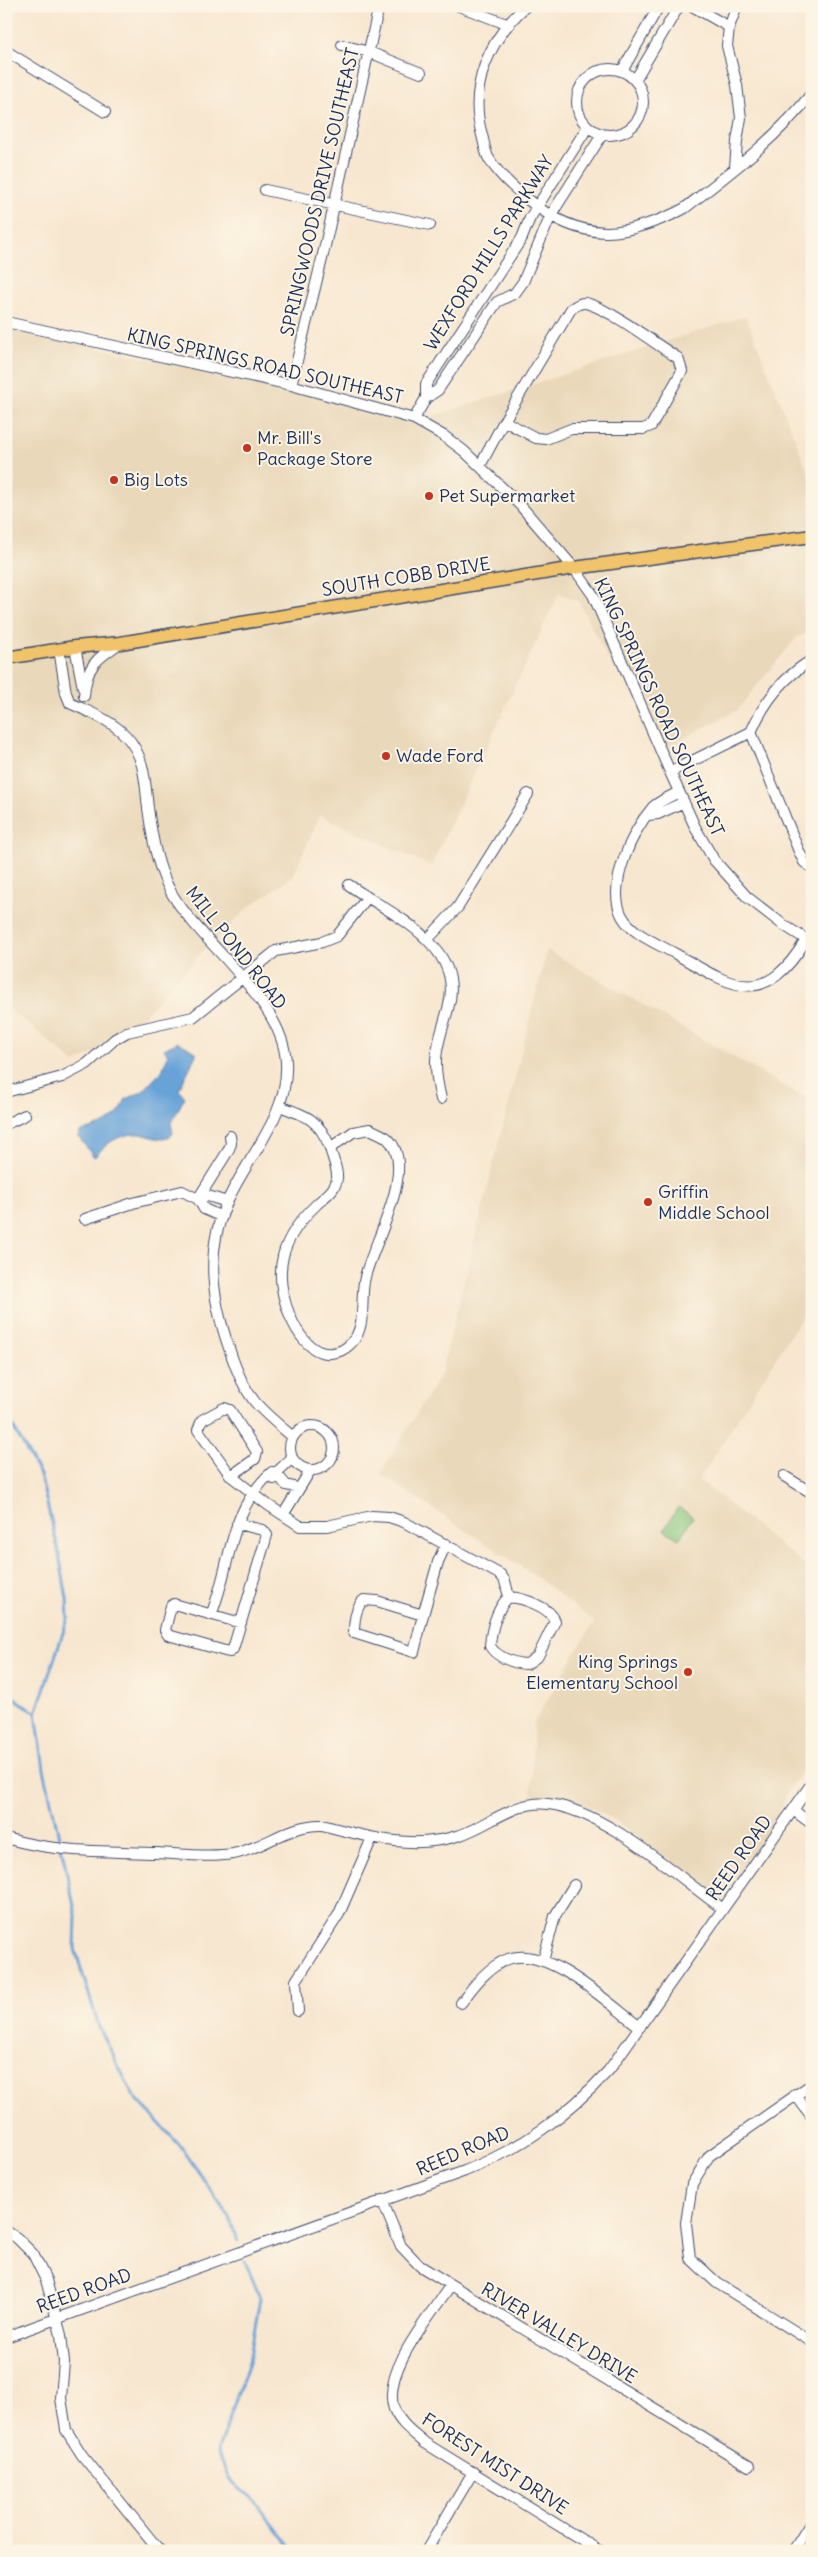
<svg xmlns="http://www.w3.org/2000/svg" width="818" height="2557" font-family="Delius,sans-serif">
<style>
.built{fill:#ead8ba}
.green{fill:#89c77d;stroke:#527b6e}
.water{fill:#68a3d8;stroke:#42699b}
.lines{fill:none;stroke-linecap:round;stroke-linejoin:round}
.stream{stroke:#68a3d8;stroke-width:3}
.minor-casing{stroke:#3c4b6f;stroke-width:12}
.major-casing{stroke:#3c4b6f;stroke-width:15}
.minor{stroke:#fff;stroke-width:10}
.major{stroke:#f1c36a;stroke-width:12}
.poi-dot{fill:#c8321e;stroke:#fcf5e5;stroke-width:2}
.labels{text-anchor:middle;stroke-width:4;stroke-linejoin:round;paint-order:stroke}
.street-label{font-size:18px;fill:#1b2f5e;stroke:#fcf5e5}
.poi-label{font-size:18px;fill:#1b2f5e;stroke:#fcf5e5;text-anchor:start}
</style>
<rect width="100%" height="100%" fill="#fcf5e5"/>
<filter id="ink" filterUnits="userSpaceOnUse"><feTurbulence type="fractalNoise" baseFrequency=".02" numOctaves="2"/><feDisplacementMap in="SourceGraphic" scale="10" xChannelSelector="R" yChannelSelector="G"/><feConvolveMatrix kernelMatrix="1 2 1 2 8 2 1 2 1" color-interpolation-filters="sRGB"/></filter>
<filter id="wash" filterUnits="userSpaceOnUse"><feTurbulence type="fractalNoise" baseFrequency=".0096" numOctaves="4" result="noise"/><feDisplacementMap in="SourceGraphic" scale="20" xChannelSelector="R" yChannelSelector="G"/><feGaussianBlur stdDeviation="1.12" result="paint"/><feColorMatrix in="noise" values="0 0 0 0 0 0 0 0 0 0 0 0 0 0 0 0 0 1.4 0 .05"/><feComposite in="paint" operator="in"/></filter>
<g filter="url(#wash)">
<rect width="100%" height="100%" fill="#f8e7d0"/>
<path class="built" d="M746,316l66,166v150l-15,5 -60,73 -77,41 -12,-66 -40,-26 -29,-57 -20,-9 -128,273 -111,-51 -27,61 -45,32 -47,45 -77,84 -49,26 -69,-57v-678l279,60 133,33z
M547,950l265,152v199l-113,179 113,91v187l-23,31 -12,28 -50,72 -6,5 -6,-1 -97,-71 -21,-11 -23,-10 -43,-6 3,-73 60,-100 -56,-44 -158,-104 61,-100z"/>
<path class="green" d="M678,1507l15,10 -14,22 -15,-9z"/>
<path class="water" d="M178,1042l18,10v3l-17,35 6,7 -14,26 2,10 -2,3c-10,8 -24,-3 -35,-2 -17,0 -31,10 -41,23l-3,-2 -14,-19 3,-5c18,-3 39,-12 44,-31l18,-9 19,-20 6,-16 -4,-6z"/>
<g class="lines">
<path class="stream" d="M6,1414l34,61 18,74 9,49 1,20 -32,95 8,56 32,146 -1,34 24,78 34,68 49,53 46,67 10,26
M6,1692l30,21
M245,2261l15,37 -11,64 -32,91 14,29 24,18 38,51"/>
</g>
</g>
<g filter="url(#ink)">
<g class="lines">
<defs>
<path id="minor" d="M459,6l50,19
M526,6c-37,33 -58,81 -44,129 2,7 3,16 6,22 10,17 24,29 39,42 22,18 49,32 78,33 22,1 61,-13 80,-24 45,-35 91,-69 127,-115
M692,6l37,21
M342,45l27,7 52,21
M6,51l99,61
M577 102a33 33 0 1 1 66 0a33 33 0 1 1-66 0Z
M622,71l37,-65
M635,80l44,-74
M735,168l2,-27 4,-23 -4,-33 -10,-39 2,-19 8,-21
M265,190l165,35
M6,322l285,63 123,34 30,17 20,15 56,54 54,63 19,27 77,177 26,57 18,31 33,37 35,27 30,19
M291,385l31,-126 57,-253
M426,398v-14l96,-146 8,-20 57,-90
M414,419l12,-21 12,-8 59,-88 18,-9 8,-11 28,-67 51,-80
M480,466l24,-45 32,17 10,1 25,-10h72l8,-3 31,-55 -4,-13c-24,-15 -64,-46 -89,-54 -7,-3 -12,1 -18,5l-67,112
M75,647l8,41
M59,649l7,44 4,10c19,9 41,17 56,33 19,20 19,46 22,72 4,29 9,60 24,86 31,51 111,107 114,168 3,55 -38,93 -59,140 -22,49 -15,97 2,146 6,19 13,38 26,54 11,13 25,24 38,35
M812,660c-29,17 -48,42 -61,72l47,117 6,13 8,6
M84,696c2,-30 12,-37 36,-53
M670,772l81,-40
M679,792c-8,4 -20,9 -26,15 -20,23 -47,78 -31,109 10,18 34,27 52,37 59,34 89,57 132,-13
M648,815l10,-1 26,-12
M349,885c42,30 118,60 99,124 -11,39 -17,49 -7,90
M428,939l30,-32 70,-113
M6,1092l56,-15 25,-13 28,-25 12,-7 66,-15 83,-66 46,-9 15,-6 30,-38
M279,1106c27,9 41,14 51,42
M6,1124l19,-9
M370,1129c5,3 12,5 17,9 32,29 -14,105 -22,139 -5,19 1,42 -9,60 -8,12 -20,19 -35,15 -15,-5 -25,-22 -31,-36 -19,-46 -8,-79 27,-112 8,-8 19,-14 20,-26 1,-9 -5,-21 -7,-30l23,-16z
M198,1199l30,-48 3,-7 -1,-8
M198,1199l6,10 18,8
M85,1219l48,-16 49,-12 16,8 10,-3 19,6
M224,1408l6,2 27,42 -2,7 -24,17 -33,-46 4,-10z
M290 1448a22 22 0 1 1 44 0a22 22 0 1 1-44 0Z
M276,1473l10,12 12,3
M231,1476l37,29 32,21h27l45,-10 17,1 15,5 97,53 4,6 4,16
M784,1476l28,17
M274,1479l2,-6 16,-15
M283,1515l27,-44
M237,1524l26,6 4,5 -34,114 -3,3 -5,-1 -57,-16 -3,-5 6,-24 3,-2 67,19
M509,1597c14,1 41,10 46,24l-17,35 -11,8c-12,0 -31,-7 -37,-18 1,-16 7,-39 19,-49z
M364,1600l13,1 46,14 -9,37 -60,-19c0,-10 1,-26 10,-33z
M211,1615c21,-51 16,-103 61,-143l4,1
M423,1615l15,-53 8,-18
M793,1810l19,14
M6,1838c49,15 101,13 151,15 24,1 51,5 76,1 32,-6 56,-30 89,-29 46,12 91,26 138,10 30,-10 55,-35 88,-31 57,6 129,72 175,105
M543,1961l12,-45 19,-31
M461,2003c12,-16 26,-36 47,-44 39,-15 102,46 132,68
M298,2011l-2,-30 43,-67 33,-76
M812,2084l-103,72 -17,28 -6,39 4,35 27,25 95,59
M795,2094l17,23
M382,2200l19,46 19,20 329,200
M6,2231l11,7 16,16 13,26 15,55 3,27 -3,36 5,32 16,25 78,96
M450,2286c-20,30 -69,86 -56,123 6,15 20,24 31,34l175,108
M6,2337l459,-166c57,-23 102,-55 144,-101l203,-287
M426,2551l47,-79
M793,2551l19,-30"/>
<path id="major" d="M6,658l69,-11 45,-4 454,-75 238,-32"/>
</defs>
<use href="#minor" class="minor-casing"/>
<use href="#major" class="major-casing"/>
<use href="#minor" class="minor"/>
<use href="#major" class="major"/>
</g>
</g>
<g class="poi-dot">
<circle cx="247" cy="448" r="5"/>
<circle cx="114" cy="480" r="5"/>
<circle cx="429" cy="496" r="5"/>
<circle cx="386" cy="756" r="5"/>
<circle cx="648" cy="1202" r="5"/>
<circle cx="688" cy="1672" r="5"/>
</g>
<g class="labels">
<g class="street-label">
<text transform="translate(320 192) rotate(-77)" y="6">SPRINGWOODS DRIVE SOUTHEAST</text>
<text transform="translate(489 253) rotate(-58)" y="6">WEXFORD HILLS PARKWAY</text>
<text transform="translate(265 366) rotate(13)" y="6">KING SPRINGS ROAD SOUTHEAST</text>
<text transform="translate(406 577) rotate(-9)" y="6">SOUTH COBB DRIVE</text>
<text transform="translate(659 707) rotate(65)" y="6">KING SPRINGS ROAD SOUTHEAST</text>
<text transform="translate(236 948) rotate(52)" y="6">MILL POND ROAD</text>
<text transform="translate(739 1858) rotate(-55)" y="6">REED ROAD</text>
<text transform="translate(463 2151) rotate(-23)" y="6">REED ROAD</text>
<text transform="translate(84 2291) rotate(-20)" y="6">REED ROAD</text>
<text transform="translate(559 2333) rotate(31)" y="6">RIVER VALLEY DRIVE</text>
<text transform="translate(495 2464) rotate(33)" y="6">FOREST MIST DRIVE</text>
</g>
<g class="poi-label">
<text x="257" y="444">Mr. Bill's<tspan x="257" dy="21">Package Store</tspan></text>
<text x="124" y="486">Big Lots</text>
<text x="439" y="502">Pet Supermarket</text>
<text x="396" y="762">Wade Ford</text>
<text x="658" y="1198">Griffin<tspan x="658" dy="21">Middle School</tspan></text>
<text x="678" y="1668" text-anchor="end">King Springs<tspan x="678" dy="21">Elementary School</tspan></text>
</g>
</g>
<rect width="818" height="2557" fill="none" stroke="#fcf5e5" stroke-width="25"/>
</svg>
